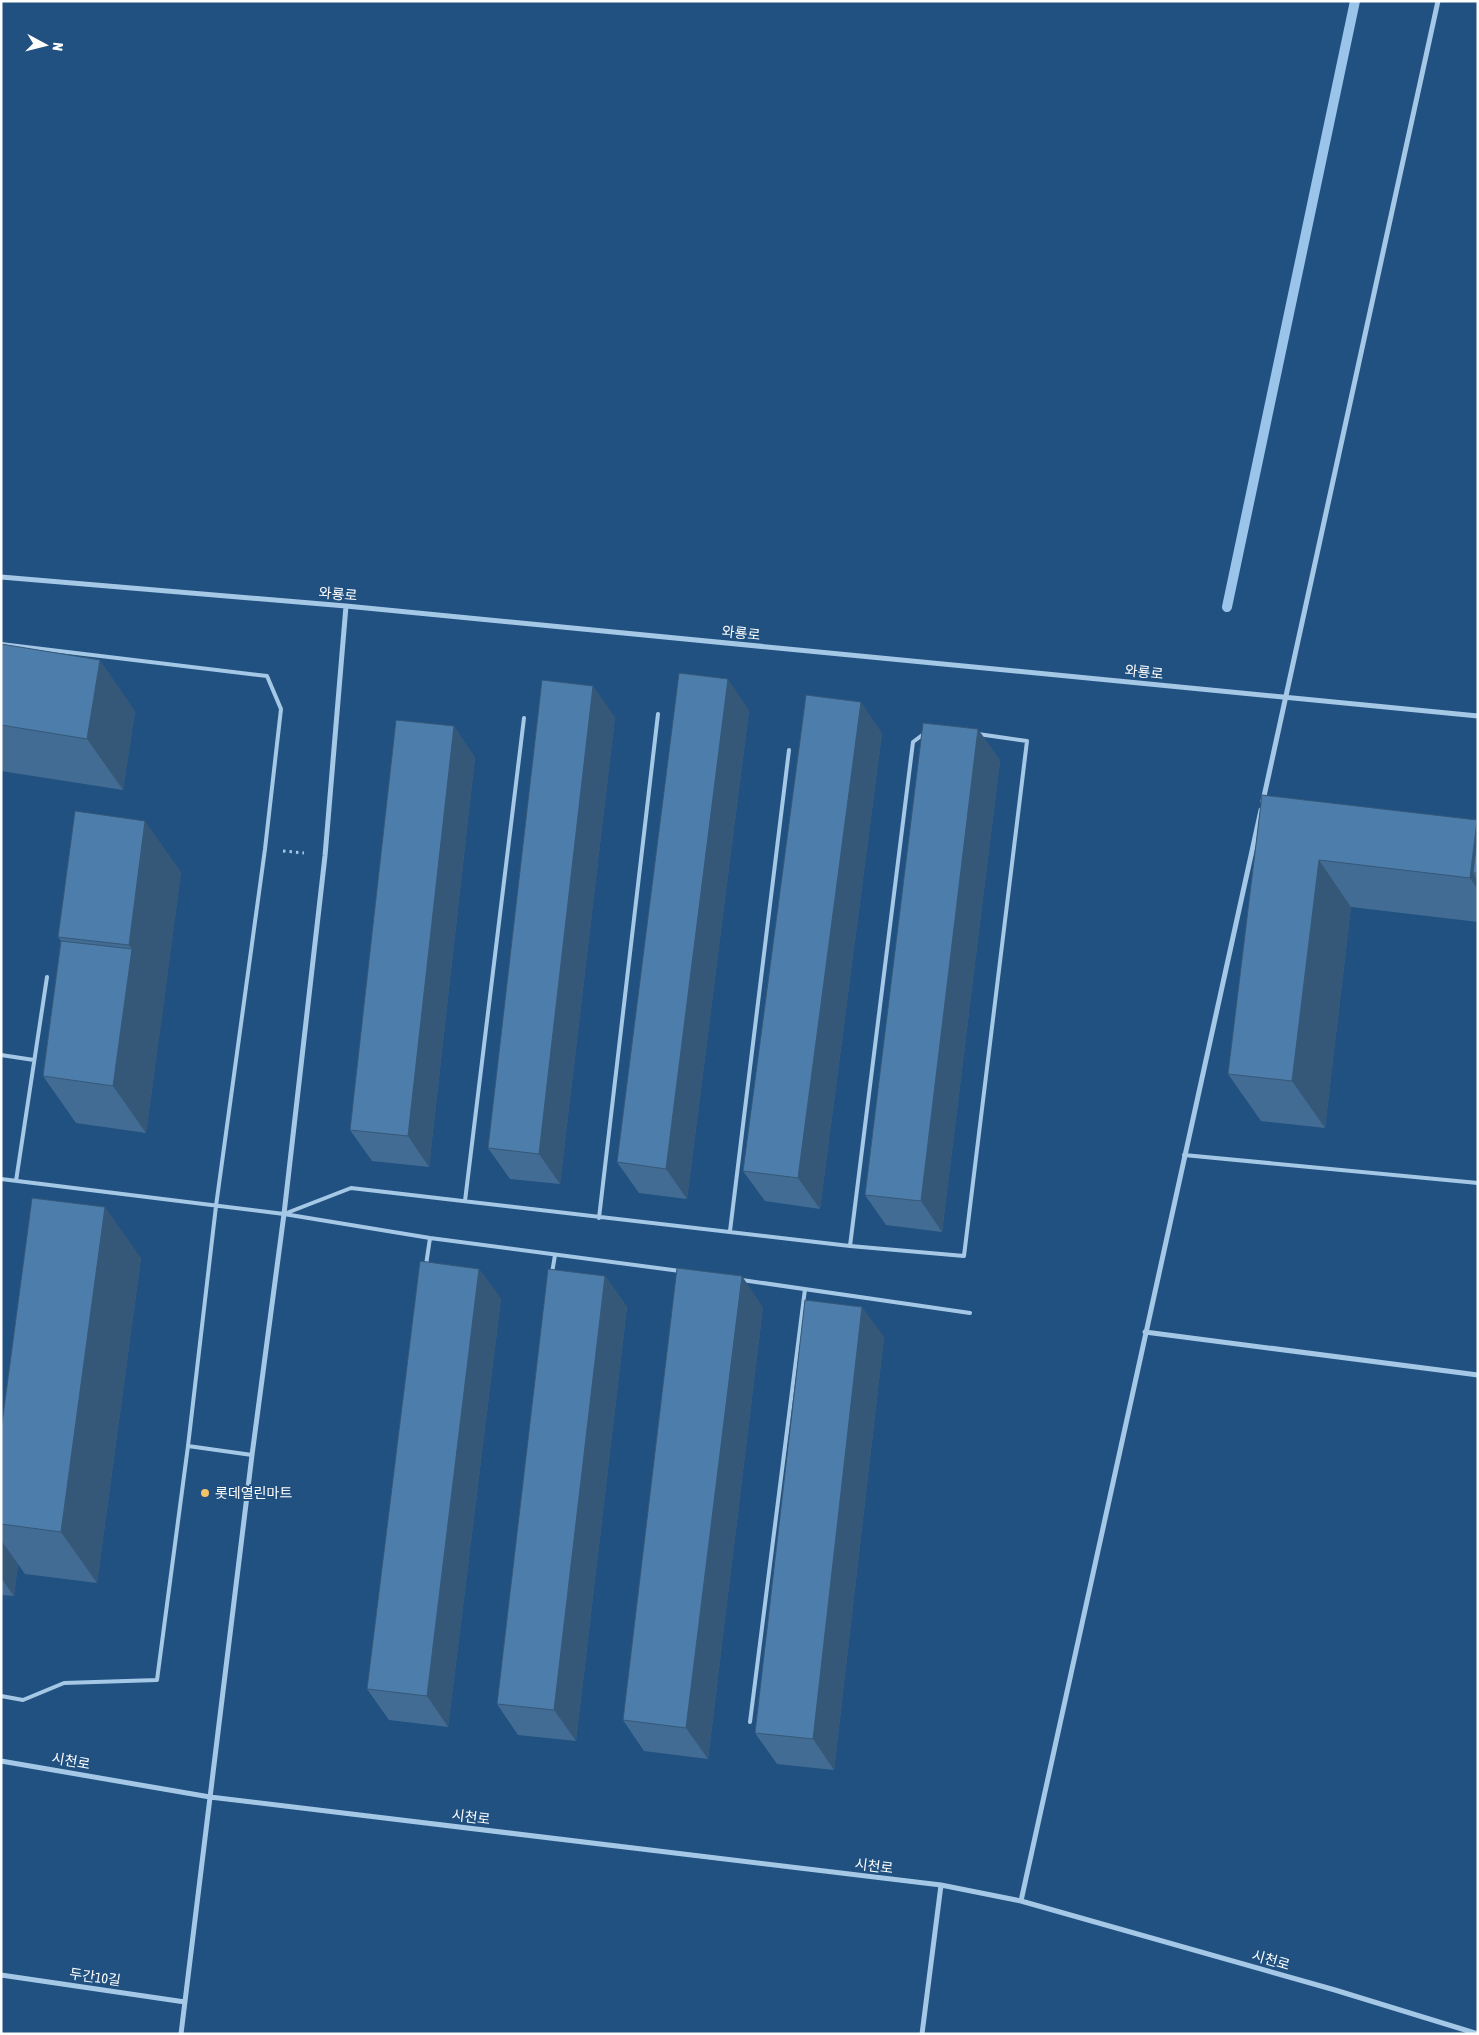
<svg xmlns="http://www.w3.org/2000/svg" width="1479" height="2035" font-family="'Asap Condensed','Noto Sans KR',sans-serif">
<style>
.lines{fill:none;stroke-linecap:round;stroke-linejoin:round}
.stream{stroke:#9ac4e9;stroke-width:10}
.path{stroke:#a6c8e7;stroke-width:3;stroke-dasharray:2.5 4;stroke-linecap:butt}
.lane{stroke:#a6c8e7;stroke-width:4}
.street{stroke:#a6c8e7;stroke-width:5}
.wall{fill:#426c93}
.shaded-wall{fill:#365878}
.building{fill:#4d7dab;stroke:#365878}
.poi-dot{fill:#f4c267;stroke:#215180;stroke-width:2}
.labels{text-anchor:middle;stroke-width:4;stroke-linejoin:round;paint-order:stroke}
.street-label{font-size:14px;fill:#fff;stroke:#215180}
.poi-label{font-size:14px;fill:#fff;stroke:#215180;text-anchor:start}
</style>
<rect width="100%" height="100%" fill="#215180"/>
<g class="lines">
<path class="stream" d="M1227,607l128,-606"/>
<path class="path" d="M283,851l21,2"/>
<path class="lane" d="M1,644l266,32 14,33 -16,140 -49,357 -28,240 -31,234 -93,3 -41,17 -22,-4
M1,1055l33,5
M1184,1155l294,28
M1,1179l283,35 146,24 250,33
M16,1181l31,-204
M465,1201l59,-483
M284,1214l67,-26 499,58 114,10 63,-515 -49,-7
M599,1218l59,-504
M730,1231l59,-481
M850,1246l63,-504 12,-9
M426,1265l4,-27
M552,1273l3,-18
M742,1280l228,33
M188,1446l64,9
M750,1722l55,-433"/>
<path class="street" d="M1,577l345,29 1132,110
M1263,801l175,-800
M1145,1332l333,43
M1,1761l209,36 731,88 80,16 314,89 143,44
M1021,1901l240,-1091
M1,1975l184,27
M181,2034l71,-579 32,-241 41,-358 21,-250
M922,2034l19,-149"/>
</g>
<path class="wall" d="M1,644l134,67 -12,79 -122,-19z
M749,710l-62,489 -48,-6 -22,-31z
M615,717l-55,467 -50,-5 -22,-31z
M882,733l-62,476 -55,-8 -22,-30z
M475,757l-46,410 -57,-6 -22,-31z
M1000,760l-58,472 -56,-7 -21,-30z
M1262,795l216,27v100l-127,-15 -26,221 -64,-7 -33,-47z
M181,872l-35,261 -70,-10 -33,-47 18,-135 -3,-4z
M141,1258l-44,325 -72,-9 -7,-10 -4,32 -13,-1v-164z
M479,1269l22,30 -53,428 -59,-7 -22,-31z
M605,1276l22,31 -51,434 -58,-6 -21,-31z
M763,1307l-55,452 -64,-8 -21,-31z
M884,1337l-50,433 -57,-6 -22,-31z"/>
<path class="shaded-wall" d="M100,660l35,51 -12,79 -36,-51z
M728,679l21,31 -62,489 -21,-30z
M593,686l22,31 -55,467 -21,-30z
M861,702l21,31 -62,476 -22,-31z
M454,726l21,31 -46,410 -21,-31z
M978,729l22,31 -58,472 -21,-31z
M1477,820l1,2v51h-5l5,7v10l-8,-12z
M145,821l36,51 -16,124 -36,-51z
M1319,860l32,47 -26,221 -33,-47z
M132,949l33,47 -19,137 -33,-47z
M105,1207l36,51 -44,325 -36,-51z
M479,1269l22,30 -53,428 -21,-31z
M605,1276l22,31 -51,434 -22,-31z
M742,1276l21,31 -55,452 -22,-31z
M862,1307l22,30 -50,433 -21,-31z
M1,1540l17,24 -4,32 -13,-18z"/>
<path class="building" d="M1,644l99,16 -13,79 -86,-14z
M679,673l49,6 -62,490 -49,-7z
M542,680l51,6 -54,468 -51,-6z
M806,695l55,7 -63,476 -55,-7z
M396,720l58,6 -46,410 -58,-6z
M923,723l55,6 -57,472 -56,-6z
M1262,795l215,25 -7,58 -151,-18 -27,221 -64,-7z
M75,811l70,10 -16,124 -71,-8z
M1478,831v42h-5z
M61,941l71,8 -19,137 -70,-10z
M32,1198l73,9 -44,325 -60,-8v-93z
M420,1261l59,8 -52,427 -60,-7z
M677,1268l65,8 -56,452 -63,-8z
M548,1269l57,7 -51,434 -57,-6z
M805,1300l57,7 -49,432 -58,-6z"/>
<circle class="poi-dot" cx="205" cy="1493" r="5"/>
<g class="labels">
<g class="street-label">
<text transform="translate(338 594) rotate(5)" y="5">와룡로</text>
<text transform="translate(741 633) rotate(6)" y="5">와룡로</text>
<text transform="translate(1144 672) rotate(6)" y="5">와룡로</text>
<text transform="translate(71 1761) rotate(10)" y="5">시천로</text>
<text transform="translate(471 1817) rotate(7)" y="5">시천로</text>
<text transform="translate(874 1866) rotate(7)" y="5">시천로</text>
<text transform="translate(1271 1960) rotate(16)" y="5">시천로</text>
<text transform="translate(95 1977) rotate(8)" y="5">두간10길</text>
</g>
<g class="poi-label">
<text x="215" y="1498">롯데열린마트</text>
</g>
</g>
<rect width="1479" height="2035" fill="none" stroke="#ffffff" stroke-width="5"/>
<g transform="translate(45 45) rotate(97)" stroke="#215180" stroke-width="4" paint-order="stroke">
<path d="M0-4L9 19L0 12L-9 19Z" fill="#ffffff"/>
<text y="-8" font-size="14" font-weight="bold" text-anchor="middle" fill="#ffffff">N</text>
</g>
</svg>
